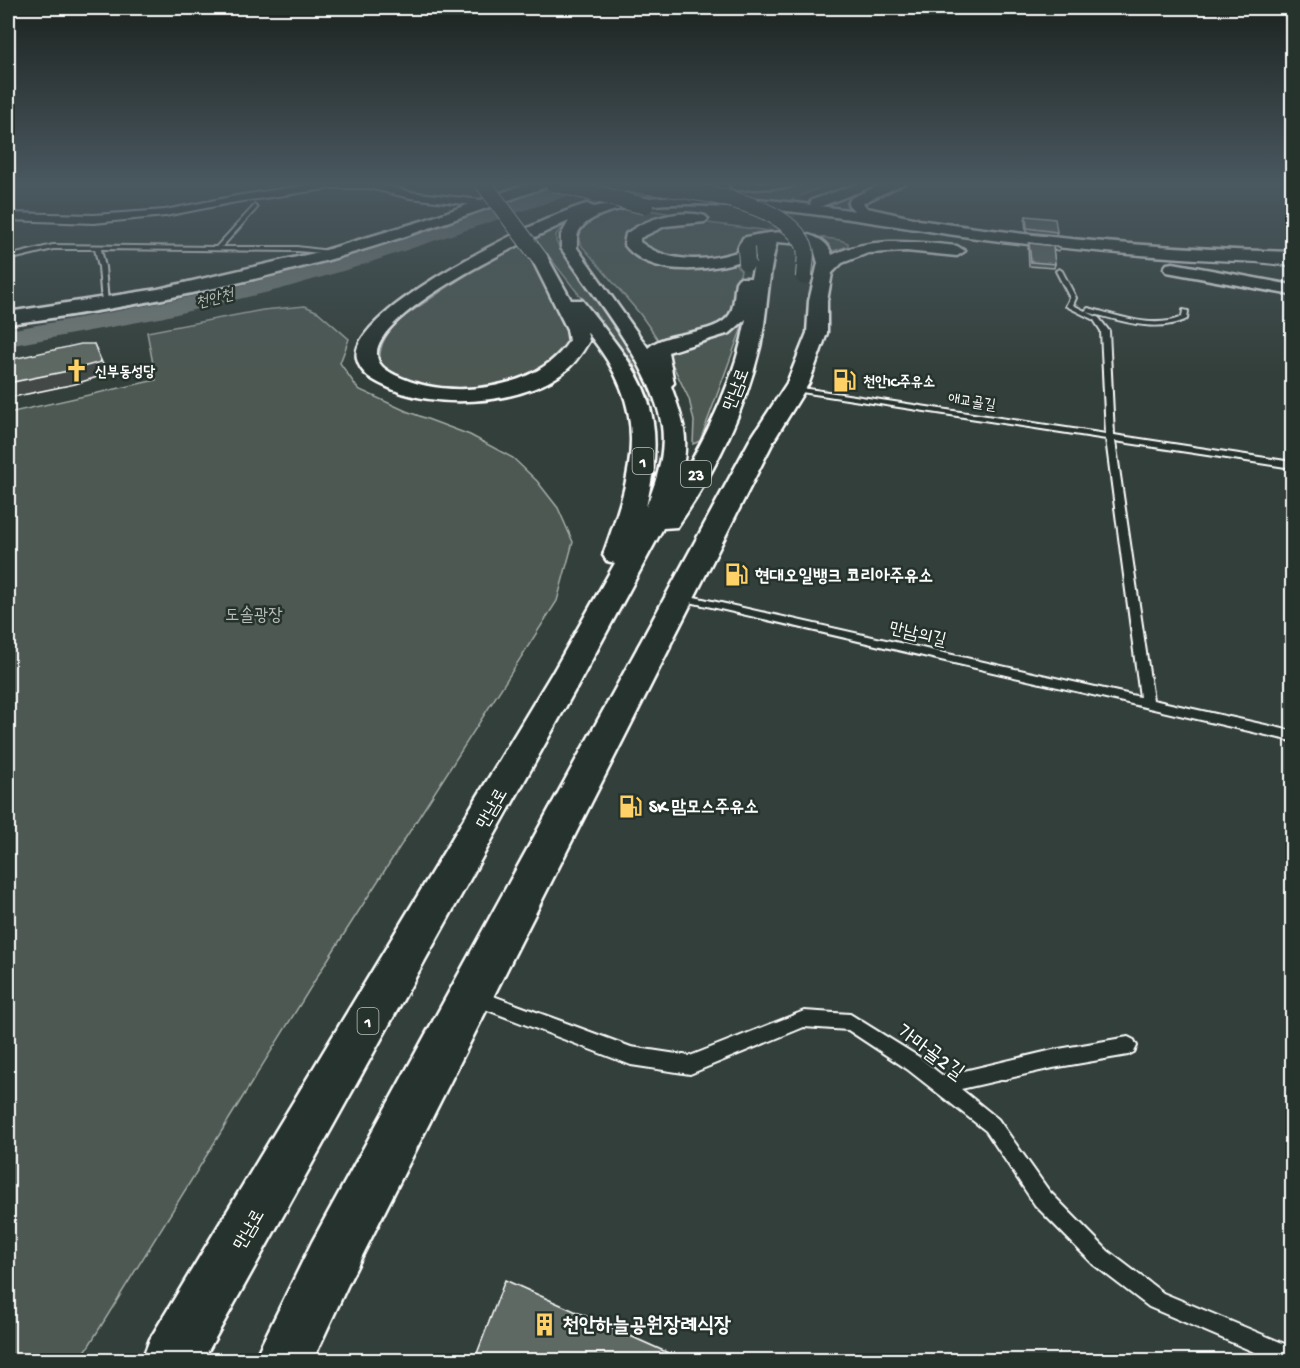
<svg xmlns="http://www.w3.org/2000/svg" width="1300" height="1368" font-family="'Gochi Hand','Poor Story',sans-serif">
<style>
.green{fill:#4d5853;stroke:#a6aca9;stroke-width:1.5}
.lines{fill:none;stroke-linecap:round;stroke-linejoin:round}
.river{fill:#737b78;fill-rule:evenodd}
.primary-tunnel{stroke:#47524e;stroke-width:16;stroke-dasharray:16 8;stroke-linecap:butt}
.lane-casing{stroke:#fff;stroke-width:4}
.street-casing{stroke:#fff;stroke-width:4}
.secondary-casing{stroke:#fff;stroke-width:5}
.primary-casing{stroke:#fff;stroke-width:5}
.highway-casing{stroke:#fff;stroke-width:5}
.lane{fill:#26332d;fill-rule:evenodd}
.street{fill:#26332d;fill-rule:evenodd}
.secondary{fill:#26332d;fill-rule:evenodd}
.primary{fill:#26332d;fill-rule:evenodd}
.highway{fill:#26332d;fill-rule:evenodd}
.highway-bridge-casing{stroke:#fff;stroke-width:18;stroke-linecap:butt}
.highway-bridge{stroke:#26332d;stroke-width:16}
.wall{fill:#525a56;stroke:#fff;stroke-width:1.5}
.shaded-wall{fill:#424a46;stroke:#fff;stroke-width:1.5}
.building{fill:#5f6964;stroke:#fff;stroke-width:1.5}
.labels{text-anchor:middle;stroke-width:5;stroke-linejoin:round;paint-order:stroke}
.far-poi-label{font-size:15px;font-weight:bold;fill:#fff;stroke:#26332d;text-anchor:start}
.far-street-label{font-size:15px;fill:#fff;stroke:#26332d}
.far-water-label{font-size:16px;font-style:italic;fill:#b9bdbc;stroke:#26332d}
.shield{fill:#26332d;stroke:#bec2c0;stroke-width:1.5}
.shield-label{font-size:16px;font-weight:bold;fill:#fff}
.street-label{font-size:18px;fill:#fff;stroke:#26332d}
.poi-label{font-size:18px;font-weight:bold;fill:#fff;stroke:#26332d;text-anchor:start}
.park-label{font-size:18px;fill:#b8bcba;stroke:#26332d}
.near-street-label{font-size:21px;fill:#fff;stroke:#26332d}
.near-poi-label{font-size:21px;font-weight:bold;fill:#fff;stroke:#26332d;text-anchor:start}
</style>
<rect width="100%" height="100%" fill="#333f3a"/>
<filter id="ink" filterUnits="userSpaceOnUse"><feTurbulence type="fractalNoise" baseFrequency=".0167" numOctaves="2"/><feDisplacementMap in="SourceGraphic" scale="12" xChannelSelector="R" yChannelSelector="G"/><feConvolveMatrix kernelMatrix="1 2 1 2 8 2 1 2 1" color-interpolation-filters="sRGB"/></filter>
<g filter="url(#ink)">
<path class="green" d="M810,183h20l-39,17 34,6 55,-21 -30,14v8c-41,7 -92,-7 -132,-18z
M632,207l57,10c-21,3 -45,2 -64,15v14l11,9 78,10 20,-2 7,7c-3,14 -4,29 -9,42 -7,19 -55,25 -73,29l-19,-27 -58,-68 -3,-8c3,-21 36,-27 53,-31z
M565,222l-9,13v7l83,118 18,40 -1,3 -5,-2 -18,-38 -86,-109 -18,3 44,73 -9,28c-21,11 -42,21 -65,27 -35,10 -94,7 -119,-23 -2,-18 9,-32 22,-44l88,-59z
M700,222l140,18 8,3v3l-18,6 -6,-8 -79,-5 -4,2 -5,12c-30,7 -72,14 -96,-11l1,-5 16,-11z
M305,306l13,6 31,27 -9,24 18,26 48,22 64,24 43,23 24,23 21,27 15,34 -16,59 -227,355 -250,404h-72v-947l148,-33 -9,-48 116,-22z
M745,319l-45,122 -7,3 1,-23 -5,-22 -23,-48c22,-7 64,-14 79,-32z"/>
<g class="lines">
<path class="river" d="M567,183h30l-3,4 -241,81 -72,21 -121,29 -152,28v-16c99,-17 197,-33 294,-61 90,-25 176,-60 265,-86z"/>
<path class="primary-tunnel" d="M769,242l13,-25 22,-16"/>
<defs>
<path id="lane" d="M255,205l2,3 -35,39h75l41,5 -3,2 -38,-3 -196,-2 4,18 3,36 -3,2 -3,-2 -3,-36 -4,-18h-42l-45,11v-4l45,-11 163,2z
M1249,258l43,4v4l-45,-5z
M1059,269l3,2 14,27 -3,7 12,6 3,-3c29,7 65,22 94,9l1,-7 5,1 -1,8c-32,15 -68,1 -100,-7l12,6 10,13 5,104 178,27v6l-177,-27 38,259 139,31v10l-611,-141 -5,-3 5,-3 459,103 -34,-258 -311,-48 -4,-2 4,-2 311,47 -5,-103 -7,-11 -28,-14 4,-8 -14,-27z
M477,990l154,57 59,9 114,-45 46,3 69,43 24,19 110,-26 75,-13 6,3 3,6 -3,6 -6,3 -75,13 -92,21 37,30 51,72 59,60 55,42 129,54v13h-19l-124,-53 -55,-42 -59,-60 -49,-74 -79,-62 -59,-39 -44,-3 -114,47 -59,-9 -154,-59 -6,-2 -2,-6 2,-6z"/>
<path id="street" d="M321,183h54l35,9 72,8 6,3 -6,3 -72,-8 -41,-10h-37l-96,14 -71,14 -71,7 -86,-3v-7l86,2 71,-5 71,-14z"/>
<path id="secondary" d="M529,183h21l-2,3c-73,26 -145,53 -220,74 -102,28 -215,51 -320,64v-12l150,-23 161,-37 103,-31z"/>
<path id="primary" d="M860,183h21l-59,23h-10l-2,-3 2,-3z
M885,183h20l-42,20 4,5 50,11 3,3 -3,3 -5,2 -55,-13 -9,-10 3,-6z
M654,636l11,3 5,8 -320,633 -37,80h-59l58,-118 326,-595 5,-8z
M564,669l12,4 4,8 -377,679h-61l8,-21 402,-666z"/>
<path id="highway" d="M733,183h64l-7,4 -52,3 -5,-1 -2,-3z
M693,195c101,3 199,23 299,35 99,13 200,19 300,22v10c-84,0 -169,-8 -254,-17 -40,-4 -81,-9 -121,-16 -63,-9 -291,-50 -335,-2 -6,6 -5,13 -5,21l71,100c20,-19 68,-11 82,-34 5,-9 4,-22 6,-32l3,-4h12l5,-22c-36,14 -105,25 -132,-12l2,-10c21,-16 54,-25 79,-18l3,3 -3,3 -40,4 -25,12v4c28,22 68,20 100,9l-2,-3 5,-10c24,-7 81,-13 89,17 40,-19 83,-13 125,-9l8,5 -8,5 -51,-5 -38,2 -26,10 -10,10 -5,28v32l-18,50 -35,57 -109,215 -11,3 -11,-3 -5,-8 112,-207 37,-57 20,-50 2,-32 9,-38 -4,-14 -11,-5 -26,-2c-10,34 -9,70 -17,105 -15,63 -45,126 -83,180l-14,1 -87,161 -12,4 -12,-4 -4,-8 67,-118 -8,-2 -4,-6c32,-89 48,-144 -16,-223l2,9c-8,14 -16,25 -29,34 -44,30 -128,35 -175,11 -13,-6 -24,-12 -28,-27 -11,-48 190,-145 230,-155l7,3 36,-8zM569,221l-8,14v13c33,49 92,120 101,178 4,27 -6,57 -16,81 24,-102 -4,-131 -64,-207h-11l-25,-45 -6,-1 -8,5 35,70 2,12c-11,17 -26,28 -45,36 -39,16 -91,17 -129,-2 -9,-5 -19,-10 -18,-23 4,-44 153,-113 192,-131zM746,319c-10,58 -37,112 -66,162 10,-42 5,-55 -9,-95l3,-3 -6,-31 62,-19z
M1173,263l119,22v10l-125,-23 -3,-4 3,-4z"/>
</defs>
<use href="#lane" class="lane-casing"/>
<use href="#street" class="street-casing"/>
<use href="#secondary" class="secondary-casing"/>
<use href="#primary" class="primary-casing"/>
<use href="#highway" class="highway-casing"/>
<use href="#lane" class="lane"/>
<use href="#street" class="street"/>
<use href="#secondary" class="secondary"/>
<use href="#primary" class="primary"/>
<use href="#highway" class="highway"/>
<defs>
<path id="highway-bridge" d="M483,183l57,76
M553,183l92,23
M621,183c50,6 158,11 183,62 4,9 0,22 0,32
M746,248l1,15"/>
</defs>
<use href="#highway-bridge" class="highway-bridge-casing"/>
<use href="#highway-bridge" class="highway-bridge"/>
</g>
<path class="wall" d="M1026,216l31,16 -1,3 -30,-3 -1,-12z
M1029,243l31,4 -1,4 -6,-1 2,14 -1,4 -25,-2 -1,-20z"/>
<path class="shaded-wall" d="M94,344l13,30 -32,10 -67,14v-15z"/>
<path class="building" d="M1026,216l29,3 2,13 -30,-4z
M1029,243l31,4h-7l2,17 -24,-2z
M81,344h13l7,18 -33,9 -60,12v-23z
M505,1280l179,80h-199l-9,-4z"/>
</g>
<linearGradient id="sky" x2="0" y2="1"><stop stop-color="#1c2320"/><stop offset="0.49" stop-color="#4a5860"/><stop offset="1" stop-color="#4a5860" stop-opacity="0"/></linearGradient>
<rect width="1300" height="375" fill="url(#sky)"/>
<defs>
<symbol id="church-bare" viewBox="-9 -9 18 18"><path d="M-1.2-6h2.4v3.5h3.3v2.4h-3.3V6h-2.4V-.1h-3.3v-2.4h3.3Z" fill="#ffd166" stroke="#26332d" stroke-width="2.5" paint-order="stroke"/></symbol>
<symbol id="fuel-bare" viewBox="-9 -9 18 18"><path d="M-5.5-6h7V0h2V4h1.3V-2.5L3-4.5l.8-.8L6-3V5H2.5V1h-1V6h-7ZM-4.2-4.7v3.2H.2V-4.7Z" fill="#ffd166" stroke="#26332d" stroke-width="2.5" paint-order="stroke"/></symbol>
<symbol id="building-bare" viewBox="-9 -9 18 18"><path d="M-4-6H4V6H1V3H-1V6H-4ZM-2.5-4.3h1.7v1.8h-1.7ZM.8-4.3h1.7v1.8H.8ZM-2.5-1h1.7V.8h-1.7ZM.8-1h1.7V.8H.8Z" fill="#ffd166" stroke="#26332d" stroke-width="2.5" paint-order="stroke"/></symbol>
</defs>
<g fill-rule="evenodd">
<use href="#church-bare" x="60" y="354" width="33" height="33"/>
<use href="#fuel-bare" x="828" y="364" width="33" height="33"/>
<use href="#fuel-bare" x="720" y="558" width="33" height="33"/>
<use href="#fuel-bare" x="614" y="790" width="33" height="33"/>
<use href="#building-bare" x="528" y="1308" width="33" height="33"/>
</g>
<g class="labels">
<g class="far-poi-label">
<text x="95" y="376">신부동성당</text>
<text x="863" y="386">천안IC주유소</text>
</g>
<g class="far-street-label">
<text transform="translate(972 401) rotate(8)" y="5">애교골길</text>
</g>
<g class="far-water-label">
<text transform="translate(214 297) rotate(-14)" y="6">천안천</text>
</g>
<g class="shield">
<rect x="632.5" y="448" width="21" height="26" rx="4.5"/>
<rect x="681" y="461" width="30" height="26" rx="4.5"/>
<rect x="357.5" y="1008" width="21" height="26" rx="4.5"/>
</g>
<g class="shield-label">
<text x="643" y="467">1</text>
<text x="696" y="480">23</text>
<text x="368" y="1027">1</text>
</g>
<g class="street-label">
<text transform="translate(735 389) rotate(-69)" y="6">만남로</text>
<text transform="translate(918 633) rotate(13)" y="6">만남의길</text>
<text transform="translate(491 808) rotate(-60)" y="6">만남로</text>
<text transform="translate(248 1229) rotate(-60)" y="6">만남로</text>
</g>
<g class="poi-label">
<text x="755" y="581">현대오일뱅크 코리아주유소</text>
<text x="649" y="812">SK 맘모스주유소</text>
</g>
<g class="park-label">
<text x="254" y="620">도솔광장</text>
</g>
<g class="near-street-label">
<text transform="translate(931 1051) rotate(36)" y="7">가마골2길</text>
</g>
<g class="near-poi-label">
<text x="562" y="1331">천안하늘공원장례식장</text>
</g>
</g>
<rect width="1300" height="1368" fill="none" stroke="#26332d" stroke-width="30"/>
<rect x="15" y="15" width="1270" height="1338" fill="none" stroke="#fff" stroke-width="2" filter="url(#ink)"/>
</svg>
